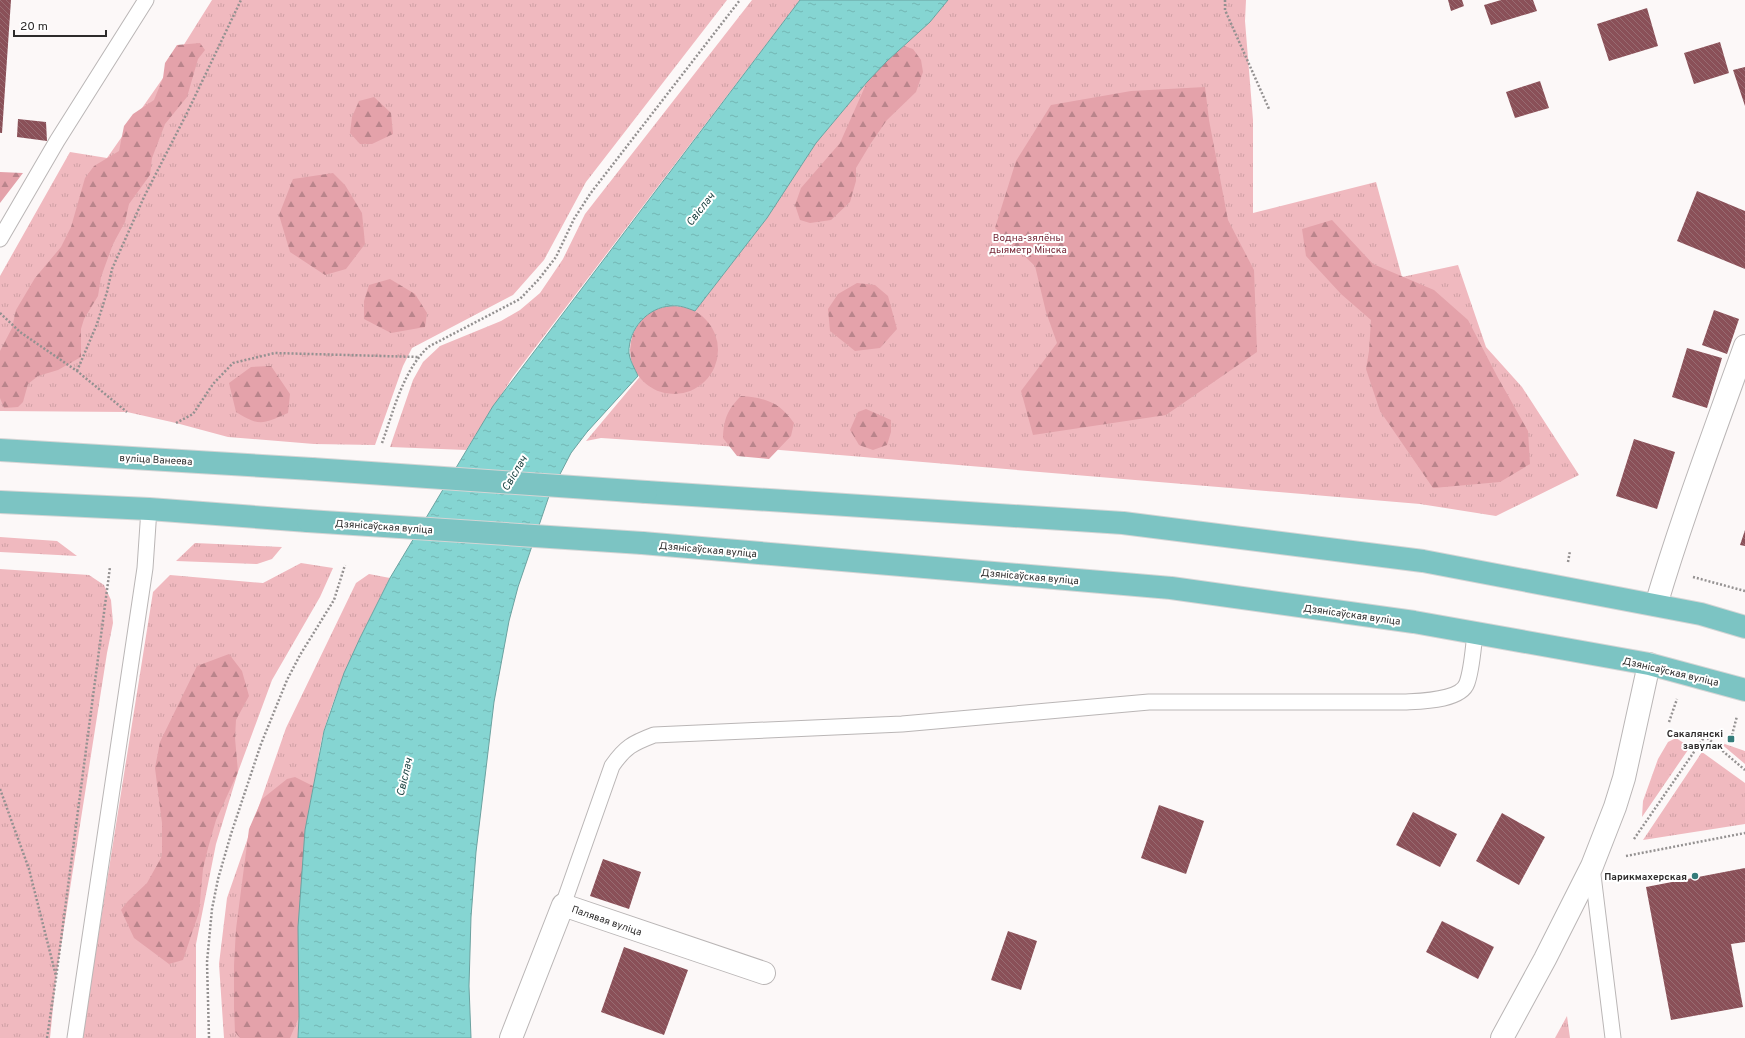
<svg xmlns="http://www.w3.org/2000/svg" width="1745" height="1038" font-family="Overpass,sans-serif">
<style>
.grass{fill:url(#grass-tufts)}
.forest{fill:url(#forest-firs)}
.water{fill:url(#water-ripples);stroke:#6ba2a0}
.building{fill:url(#building-back-hatch)}
.lines{fill:none;stroke-linecap:round;stroke-linejoin:round}
.lane-casing{stroke:#bab6b6;stroke-width:17}
.street-casing{stroke:#bab6b6;stroke-width:24}
.primary-casing{stroke:#d5d5d5;stroke-width:24}
.path{stroke:#949191;stroke-width:2.5;stroke-dasharray:2 2;stroke-linecap:butt}
.lane{stroke:#fff;stroke-width:15}
.street{stroke:#fff;stroke-width:22}
.primary{stroke:#7cc4c3;stroke-width:22}
.primary-bridge-casing{stroke:#d5d5d5;stroke-width:24;stroke-linecap:butt}
.primary-bridge{stroke:#7cc4c3;stroke-width:22}
.poi-dot{fill:#347c7a;stroke:#fff;stroke-width:1.5}
.labels{text-anchor:middle;stroke-width:4;stroke-linejoin:round;paint-order:stroke}
.park-label{font-size:10px;fill:#752737;stroke:#fff}
.street-label{font-size:10px;fill:#2d2b2b;stroke:#fff}
.poi-label{font-size:10px;font-weight:bold;fill:#2d2b2b;stroke:#fff;text-anchor:end}
.water-label{font-size:11px;font-style:italic;fill:#1e4443;stroke:#fff}
</style>
<defs>
<pattern id="grass-tufts" width="24" height="20" patternUnits="userSpaceOnUse"><rect width="24" height="20" fill="#f0b9bf"/><path d="M3 7l-1-3M5 7V3M7 7l1-3M15 17l-1-3M17 17v-4M19 17l1-3" fill="none" stroke="#ce9fa4"/></pattern>
<pattern id="forest-firs" width="22" height="20" patternUnits="userSpaceOnUse"><rect width="22" height="20" fill="#e4a2aa"/><path d="M5 1l3.5 6h-7zM16 11l3.5 6h-7z" fill="#b9848b"/></pattern>
<pattern id="water-ripples" width="26" height="14" patternUnits="userSpaceOnUse"><rect width="26" height="14" fill="#85d5d2"/><path d="M2 4q2-2 4 0t4 0M15 11q2-2 4 0t4 0" fill="none" stroke="#73b7b4"/></pattern>
<pattern id="building-back-hatch" width="6" height="6" patternUnits="userSpaceOnUse"><rect width="6" height="6" fill="#8a5058"/><path d="M-1 5l2 2M0 0l6 6M5-1l2 2" fill="none" stroke="#986c72"/></pattern>
</defs>
<rect width="100%" height="100%" fill="#fcf8f8"/>
<path class="grass" d="M212,0h515l-141,182 -42,78 -31,35 -101,53 -9,18 -28,79 -61,-1 -86,-7 -52,-14 -49,-11 -127,-1v-135l70,-124 37,6 56,-80z
M752,0h48l-288,378 -46,72 -76,-3 23,-67 10,-18 17,-16 61,-25 19,-11 20,-17 23,-34 22,-45z
M948,0h298l-1,21 8,99v93l123,-31 26,95 56,-12 28,82 36,40 57,88 -83,41 -76,-12 -652,-55 -167,-11 -15,3 109,-130 72,-93 49,-75 51,-61 20,-21 43,-39z
M0,537l57,4 20,15 -77,-4z
M195,543l87,4 -10,12 -15,5 -81,-3z
M301,563l32,5 -13,29 -48,83 -34,92 -22,72 -20,100v94h-114l71,-446 17,-17 93,8z
M0,569l89,6 15,10 7,15 2,23 -6,30 -51,325 -6,60h-50z
M369,574l21,4c-25,49 -50,99 -66,152 -5,18 -7,37 -9,55l-17,253h-74l-5,-74 8,-66 59,-170 70,-145z
M1676,738l14,9 -48,70 1,-16 15,-42 10,-17z
M1719,742l26,9v13z
M1702,752l43,31v41l-102,16z
M1567,1016l3,22h-15z"/>
<path class="forest" d="M200,43l5,7 -7,9 -11,38 -22,27 -13,34 -2,17 -21,29 -4,18 -12,22 -12,33 -3,19 -14,23 -3,10v28l-23,13 -20,6 -10,8 -5,18 -5,5 -14,1 -4,-10v-47l12,-23 4,-18 19,-32 26,-31 10,-20 14,-49 9,-12 25,-15 5,-25 9,-12 21,-14 9,-22 2,-15 12,-18z
M904,46l9,3 8,11 2,12 -7,20 -29,28 -16,23 -15,25v13l-6,21 -19,18 -21,3 -10,-3 -5,-15 6,-17 39,-45 27,-61 20,-21z
M1205,87l4,33 19,100 26,50 3,82 -91,63 -133,20 -12,-44 36,-48 -11,-31 -11,-46 -40,-38 21,-67 35,-56 80,-14z
M374,97l17,16 2,21 -21,10h-12l-10,-11 2,-16 7,-16z
M0,172l23,1 -23,30z
M333,173l12,12 17,28 3,31 -19,25 -21,6 -35,-23 -11,-37 14,-36z
M1332,220l41,44 61,26 34,30 29,56 31,55 2,33 -30,18 -67,6 -53,-77 -14,-42 3,-18 2,-31 -30,-26 -35,-38 -4,-27z
M390,279l25,15 12,19 -2,14 -34,6 -27,-14v-18l5,-16z
M857,283l18,2 13,11 9,33 -17,19 -25,3 -25,-20 -2,-22 10,-15z
M630 350a44 44 0 1 1 88 0a44 44 0 1 1-88 0Z
M271,366l19,28 -2,19c-26,11 -27,14 -52,-1l-7,-29 22,-16z
M741,396c25,2 38,6 53,27l-3,13 -22,23 -32,-3 -14,-18c1,-19 4,-28 18,-42z
M866,409l25,11v12l-4,13 -14,5 -14,-5 -9,-15 8,-18z
M229,654l13,17 7,25 -13,24 -1,18 3,34 -22,48 -8,28 -5,21 -4,43 -16,48 -14,4 -35,-26 -13,-28 7,-9 19,-18 15,-27v-33l-7,-55 5,-26 37,-76z
M295,777l18,9 -8,44 -7,97 1,90 -9,21h-50l-5,-6 -1,-24v-43l2,-36 13,-100 13,-30 25,-20z"/>
<path class="water" d="M800,0h148l-18,22 -43,39 -20,21 -51,61 -49,75 -72,93c-8,-3 -15,-6 -24,-5 -23,1 -43,23 -42,47 1,8 6,16 9,23l-51,56 -16,21 -13,25 -9,18 -31,91 -9,34 -15,81 -18,150 -5,65 -2,69 2,52h-173l1,-21 -1,-90 7,-97 19,-99 20,-58 16,-35 30,-60 103,-172z"/>
<path class="building" d="M0,0h11l-9,133h-2z
M1448,0h14l2,6 -13,5z
M1501,0h32l4,11 -46,14 -7,-20z
M1647,8l11,38 -49,15 -12,-37z
M1720,42l9,31 -35,11 -10,-31z
M1745,67v39l-12,-36z
M1540,81l9,27 -34,10 -9,-26z
M18,119l28,3 1,19 -30,-4z
M1697,191l48,20v58l-68,-28z
M1714,310l25,9 -12,35 -25,-9z
M1687,348l35,10 -15,50 -35,-11z
M1634,439l41,13 -18,57 -41,-13z
M1745,530v16l-5,-1z
M1159,805l45,16 -18,53 -45,-16z
M1413,812l44,22 -17,33 -44,-22z
M1502,813l43,24 -26,48 -43,-24z
M603,859l38,13 -12,37 -39,-13z
M1745,868v74l-14,2 12,63 -72,13 -25,-133z
M1442,921l52,26 -16,32 -52,-27z
M1008,931l29,10 -16,49 -30,-10z
M624,947l64,23 -24,65 -63,-23z"/>
<g class="lines">
<defs>
<path id="lane" d="M0,239l57,-98 89,-141
M1592,867l21,171
M563,905l49,-139c13,-19 21,-23 42,-31l248,-11 247,-22h255c16,-1 57,-1 63,-19 5,-14 6,-34 8,-49
M75,1038l70,-470 4,-59"/>
<path id="street" d="M1656,605c26,-87 58,-173 89,-259
M511,1038l52,-133 201,68
M1502,1038l43,-79 47,-93 23,-59 9,-29 25,-114"/>
<path id="primary" d="M0,450l312,19
M646,492l477,31 300,38 278,53 44,13
M0,502l149,7 159,12
M642,543l529,45 243,34 235,42 96,26"/>
</defs>
<use href="#lane" class="lane-casing"/>
<use href="#street" class="street-casing"/>
<use href="#primary" class="primary-casing"/>
<path class="path" d="M1225,0v10l44,99
M0,313l20,19 57,39 50,41
M77,371l20,-47 10,-32 5,-23 32,-72 43,-84 54,-113
M176,423l17,-9 20,-30 20,-21 42,-10 143,4
M382,443c12,-33 20,-70 46,-96l92,-48 19,-20 17,-22 18,-38 16,-25 150,-194
M1568,562l2,-11
M1693,577l52,14
M1669,722l8,-23
M1731,739l6,-23
M0,789l29,80 27,107
M1634,839l71,-103 40,34
M1626,856l119,-23
M47,1038l9,-60 54,-411
M209,1038l-2,-76 5,-53 6,-30 13,-45 30,-90 26,-64 13,-25 34,-55 11,-35"/>
<use href="#lane" class="lane"/>
<use href="#street" class="street"/>
<use href="#primary" class="primary"/>
<defs>
<path id="primary-bridge" d="M312,469l334,23
M308,521l334,22"/>
</defs>
<use href="#primary-bridge" class="primary-bridge-casing"/>
<use href="#primary-bridge" class="primary-bridge"/>
</g>
<g class="poi-dot">
<rect x="1727" y="735" width="8" height="8" rx="2"/>
<circle cx="1695" cy="876" r="4"/>
</g>
<g class="labels">
<g class="park-label">
<text x="1028" y="241">Водна-зялёны<tspan x="1028" dy="12">дыяметр Мінска</tspan></text>
</g>
<g class="street-label">
<text transform="translate(156 459) rotate(3)" y="4">вуліца Ванеева</text>
<text transform="translate(384 526) rotate(4)" y="4">Дзянісаўская вуліца</text>
<text transform="translate(708 549) rotate(5)" y="4">Дзянісаўская вуліца</text>
<text transform="translate(1030 576) rotate(5)" y="4">Дзянісаўская вуліца</text>
<text transform="translate(1352 614) rotate(8)" y="4">Дзянісаўская вуліца</text>
<text transform="translate(1671 671) rotate(13)" y="4">Дзянісаўская вуліца</text>
<text transform="translate(607 920) rotate(19)" y="4">Палявая вуліца</text>
</g>
<g class="poi-label">
<text x="1723" y="737">Сакалянскі<tspan x="1723" dy="12">завулак</tspan></text>
<text x="1687" y="880">Парикмахерская</text>
</g>
<g class="water-label">
<text transform="translate(700 209) rotate(-52)" y="4">Свіслач</text>
<text transform="translate(514 473) rotate(-59)" y="4">Свіслач</text>
<text transform="translate(404 777) rotate(-77)" y="4">Свіслач</text>
</g>
</g>
<path d="M14 30v6h92v-6" fill="none" stroke="#2d2b2b" stroke-width="2"/>
<text x="20" y="30" font-size="12" fill="#2d2b2b" stroke="#ffffff" stroke-width="3" paint-order="stroke">20 m</text>
</svg>
